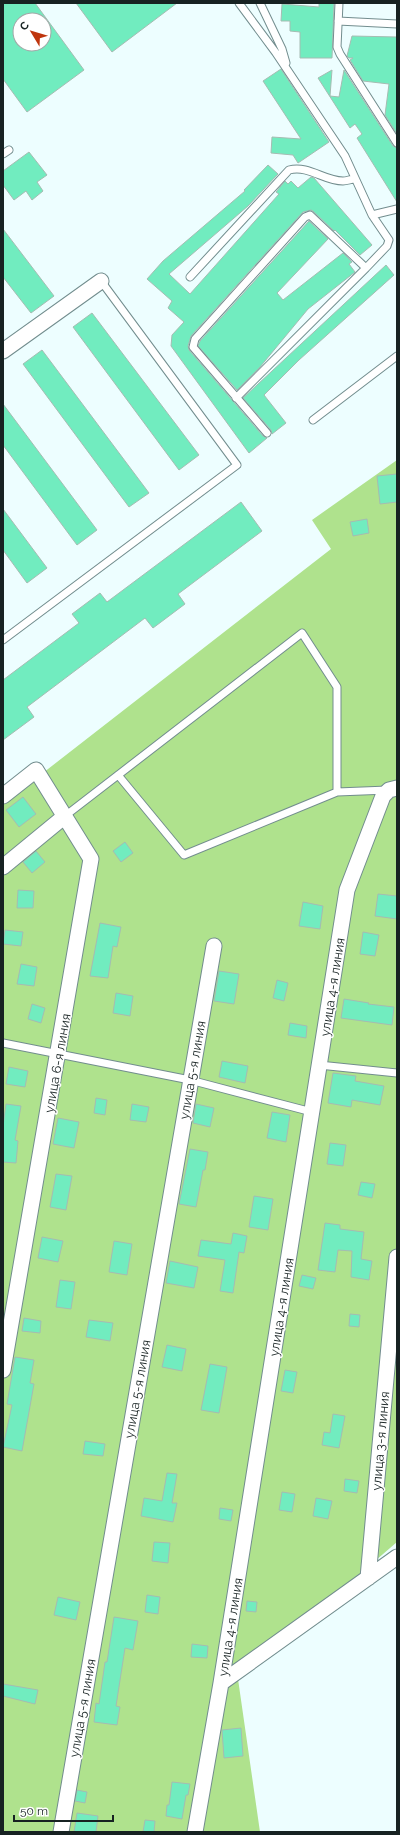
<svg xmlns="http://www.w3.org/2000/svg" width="400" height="1835" font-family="Raleway,sans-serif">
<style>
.green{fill:#afe28d}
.building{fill:#71ecbf;stroke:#a5bcb2;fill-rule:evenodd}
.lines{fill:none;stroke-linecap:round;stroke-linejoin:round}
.service-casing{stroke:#728d8e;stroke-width:9}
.minor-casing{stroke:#728d8e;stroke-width:17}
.service{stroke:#fff;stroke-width:7}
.minor{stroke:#fff;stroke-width:15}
.labels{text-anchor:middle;stroke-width:3;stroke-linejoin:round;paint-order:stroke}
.street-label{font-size:13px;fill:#172222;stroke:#fff}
</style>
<rect width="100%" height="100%" fill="#edfeff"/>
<path class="green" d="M397,460v1082l-159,137 22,153h-257v-1028l328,-255 -19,-29z"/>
<path class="building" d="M3,3h32l49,67 -57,42 -24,-33zM20,20h24v24h-24z
M76,3h101l-65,49z
M319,3h15l-2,55h-32v-26l-10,-1v-10h-9l1,-17 37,3z
M352,36l45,1v97l-12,-19 4,-31 -26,-3 -13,-21 3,-2h-4l-2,-2z
M281,69l48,73 -31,21 -5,-8 -22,-2 1,-16 29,2 -38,-58z
M332,70l-2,26 9,1 5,-27 49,76 4,2v54l-40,-64 5,-4 -7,-10 -5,4 -32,-50z
M29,152l18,23 -10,7 6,9 -11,9 -6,-9 -12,9 -11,-15v-14z
M268,165l10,9 -30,32 -79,68 21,20 89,-100 -3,-2 9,-11 3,3 3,-3 7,7 13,-11 3,1 58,67 -12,10 -25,-25 -1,1 -21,-20 -2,-1 -8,2 -112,124 -3,10 1,4 74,86 4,2 -18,15 -78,-107 1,-11 12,-13 -16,-14 4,-7 -25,-22 16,-18 82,-70 -1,-1z
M309,221l19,18 -51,54 6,7 60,-47 9,9 -3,2 6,8 -47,37 -48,58 -23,23 -39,-44 2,-5z
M3,229l51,67 -23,17 -28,-36z
M386,265l8,10 -95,85 -35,35 22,28 -14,11 -1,-4 -28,-32z
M92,313l107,142 -20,15 -106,-143z
M42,350l107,143 -20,14 -106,-143z
M3,404l94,126 -20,15 -74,-100z
M397,474v28l-17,2 -3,-28z
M241,502l21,29 -84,63 7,10 -32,24 -8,-10 -118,89 7,10 -31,23v-60l76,-57 -7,-9 28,-21 7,9z
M3,509l44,59 -20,15 -24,-33z
M367,519l2,14 -16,3 -3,-14z
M23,797l13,17 -17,13 -13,-17z
M125,842l8,11 -12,9 -8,-11z
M36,851l9,11 -13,11 -9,-11z
M18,890l16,1 -1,17h-16z
M378,894l19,2v23l-22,-3z
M303,902l20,4 -3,23 -21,-3z
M100,923l21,4 -4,20 -4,-1 -5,32 -18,-2z
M5,930l18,2 -2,14 -18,-2z
M363,932l16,3 -4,21 -15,-2z
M21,964l16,3 -3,19 -17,-2z
M219,971l20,3 -5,30 -20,-3z
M277,980l11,3 -4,18 -11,-3z
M116,993l17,3 -3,20 -17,-3z
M344,999l25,4 -1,1 26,3 -2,18 -51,-7z
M32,1004l13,4 -4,15 -13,-4z
M290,1023l17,3 -1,12 -18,-3z
M222,1061l26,5 -3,17 -26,-6z
M9,1067l19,4 -3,16 -19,-3z
M333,1073l23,3 -1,5 29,5 -4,19 -28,-5 -1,7 -23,-4z
M96,1098l11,2 -2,15 -11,-2z
M6,1104l15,2 -6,34 3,1 -2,22 -13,-1v-36z
M132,1104l17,3 -3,15 -16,-2z
M196,1104l18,4 -4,19 -17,-4z
M272,1112l18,3 -4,27 -19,-4z
M58,1118l21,4 -5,26 -21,-4z
M330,1143l16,2 -3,21 -16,-2z
M190,1149l18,3 -3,18h-2l-7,37 -17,-3z
M56,1174l16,2 -6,34 -16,-3z
M361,1182l14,2 -3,14 -14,-3z
M254,1196l19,3 -5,31 -19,-3z
M325,1223l15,2v4l24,3 -3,27 11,2 -3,19 -18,-3 1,-26 -14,-1 -3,22 -17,-2z
M233,1233l14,3 -3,17 -5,-1 -6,41 -13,-2 5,-31 -27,-4 3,-16 30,4z
M42,1237l21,4 -5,21 -20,-4z
M114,1241l18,3 -5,31 -18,-3z
M170,1261l28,6 -4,21 -28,-5z
M302,1275l14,3 -3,11 -14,-3z
M60,1280l15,2 -4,27 -15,-2z
M350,1314l10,1 -1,12 -10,-1z
M24,1318l17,3 -1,12 -18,-2z
M89,1320l24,3 -3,18 -24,-4z
M167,1345l19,4 -4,22 -20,-4z
M15,1357l19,3 -4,23 4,1 -12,67 -19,-4 9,-42 -5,-1z
M210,1364l17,3 -8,46 -18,-3z
M285,1370l12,2 -4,21 -12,-2z
M333,1414l12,2 -6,32 -17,-3 2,-13 6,1z
M85,1441l20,3 -2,12 -20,-2z
M167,1473l10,1 -5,29h5l-4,19 -32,-6 3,-18 18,3z
M345,1479l14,2 -2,12 -13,-2z
M282,1492l13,2 -3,18 -13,-2z
M316,1498l16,3 -4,18 -15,-3z
M220,1508l13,2 -2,11 -12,-2z
M154,1542l16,1 -2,20 -16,-2z
M147,1595l13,2 -2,17 -13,-2z
M58,1597l22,5 -4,18 -22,-5z
M247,1601l10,1 -1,10 -10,-1z
M114,1617l24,4 -5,29 -8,-2 -9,58 4,1 -3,18 -23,-3 2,-19 3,1 6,-42h2z
M192,1644l16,2 -1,12 -16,-1z
M3,1684l35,6 -3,14 -32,-8z
M241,1728l2,28 -19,2 -2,-28z
M172,1782l18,2 -2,11h-2l-4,24 -16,-3 1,-11h2z
M77,1790l10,2 -2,11 -10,-2z
M77,1813l21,3 -2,16h-22z
M145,1820l10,1 -1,11h-11z"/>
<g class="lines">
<defs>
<path id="service" d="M260,3l22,46 4,14
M339,3l-2,44 3,7 57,89
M338,21l59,3
M3,154l6,-4
M372,215l25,-6
M190,277l99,-107c20,-5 35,11 54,11 4,0 8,-2 12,-2
M236,398l130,-130 21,-22 2,-6 -17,-25 -27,-59 -69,-103 -37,-50
M313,420l84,-64
M267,433l-74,-86 2,-8 110,-122 5,-2 56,53
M3,640l234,-175 -136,-184
M118,775l66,80 153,-63
M65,816l237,-183 35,54v105l51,-2
M3,1043l187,37 122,32
M319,1065l78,8"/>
<path id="minor" d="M3,351l98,-70
M3,796l33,-26 55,89 -88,511
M3,867l62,-51
M368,1578l29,-321
M221,1683l176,-126
M61,1832l153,-886
M195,1832l26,-149 126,-793 36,-94 6,-6 8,-2"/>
</defs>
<use href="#service" class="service-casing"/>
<use href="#minor" class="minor-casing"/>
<use href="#service" class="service"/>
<use href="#minor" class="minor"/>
</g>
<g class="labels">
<g class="street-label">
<text transform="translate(332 987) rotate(-81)" y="5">улица 4-я линия</text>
<text transform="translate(57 1063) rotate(-80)" y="5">улица 6-я линия</text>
<text transform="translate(192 1070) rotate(-80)" y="5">улица 5-я линия</text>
<text transform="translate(281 1307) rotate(-81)" y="5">улица 4-я линия</text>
<text transform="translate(137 1389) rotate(-80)" y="5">улица 5-я линия</text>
<text transform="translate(380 1441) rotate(-85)" y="5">улица 3-я линия</text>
<text transform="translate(230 1627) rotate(-81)" y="5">улица 4-я линия</text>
<text transform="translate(82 1708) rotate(-80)" y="5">улица 5-я линия</text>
</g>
</g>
<rect width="400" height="1835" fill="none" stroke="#172222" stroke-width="8"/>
<g transform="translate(32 32) rotate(308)"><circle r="19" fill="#ffffff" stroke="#a2a7a7"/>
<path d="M0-3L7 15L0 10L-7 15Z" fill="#bf350d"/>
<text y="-6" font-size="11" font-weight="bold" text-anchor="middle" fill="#172222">С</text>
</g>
<path d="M14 1815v6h99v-6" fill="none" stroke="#172222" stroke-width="2"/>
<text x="20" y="1815" font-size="12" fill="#172222" stroke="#ffffff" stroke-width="3" paint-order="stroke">50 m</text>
</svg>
